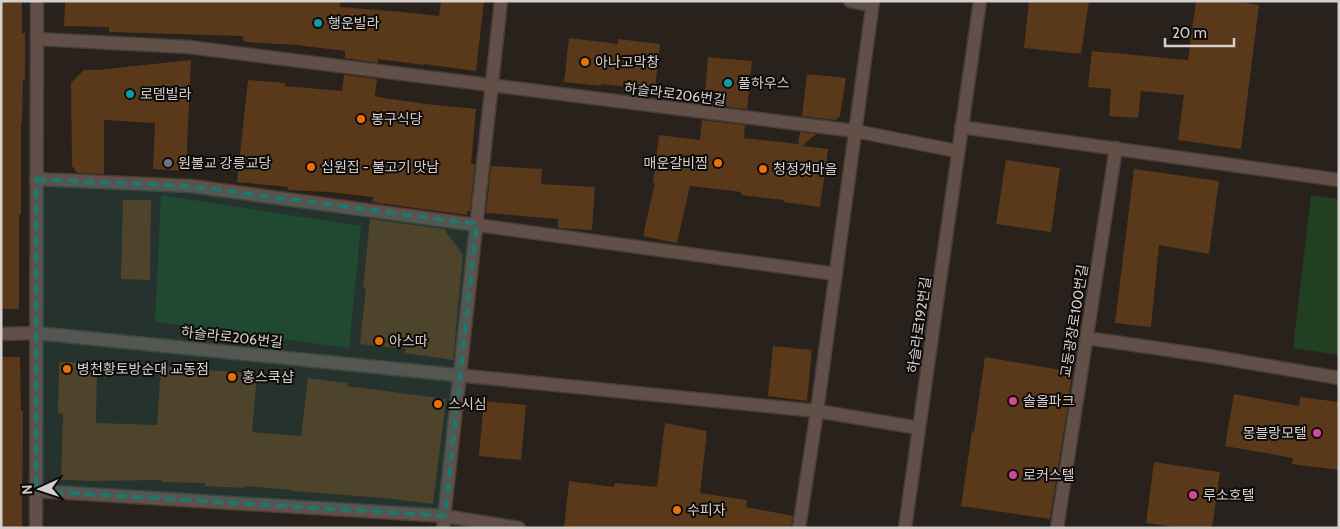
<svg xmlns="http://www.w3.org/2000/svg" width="1340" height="529" font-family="Cabin,'Noto Sans KR',sans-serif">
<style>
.green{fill:#213f21}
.building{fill:#5a381a}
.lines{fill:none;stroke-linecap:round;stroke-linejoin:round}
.minor-casing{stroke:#443d38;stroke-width:15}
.minor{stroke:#624f48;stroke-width:12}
.marked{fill:#197a73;fill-opacity:0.2;stroke:#197a73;stroke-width:4;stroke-dasharray:10 6;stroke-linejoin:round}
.culture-dot{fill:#0f9aa8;stroke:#0e0b09;stroke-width:2}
.food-dot{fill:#e8710a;stroke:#0e0b09;stroke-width:2}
.worship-dot{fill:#6b7280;stroke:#0e0b09;stroke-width:2}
.hotel-dot{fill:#d1479c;stroke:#0e0b09;stroke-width:2}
.labels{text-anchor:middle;stroke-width:4;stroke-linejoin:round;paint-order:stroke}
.poi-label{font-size:14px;fill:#d5d0cd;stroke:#0e0b09;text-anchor:start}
.street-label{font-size:14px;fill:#d5d0cd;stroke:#0e0b09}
</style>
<rect width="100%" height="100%" fill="#28211c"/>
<path class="green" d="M161,195l200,31 -12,122 -194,-26z
M1311,195l28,4v156l-46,-7z"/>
<path class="building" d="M1,1h21v32h3v46h-2l-1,43h-1v93h-2v94h-18z
M65,1h275v6l62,5 37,4 2,-15h43l-8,70 -52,-7v1l-46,-6v4l-33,-5v-7l-49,-6 -48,-3 -5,-1v-5l-134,-4v-5l-45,-1z
M1029,1h60l-8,53 -57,-6z
M1196,1h35l28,4 -18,144 -63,-9 6,-45 -43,-4 -3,27 -29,-2 2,-27 -23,-2 4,-36 96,9z
M569,38l49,6v-5l42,5 -5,46 -54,-6v2l-37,-4z
M708,57l44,4 -5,48 -43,-5z
M191,60l-5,111 -33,-2 2,-46 -51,-3v54l-27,-1 -5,-7 -1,-83 13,-13h14z
M807,74l39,4 -6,38 -5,4 -33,-4z
M344,75l33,4 -2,17 3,1 48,7 50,5 -5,55h4l-5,47h-3v4l-95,-13 1,-5 -44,-5 -41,-2v-3l-51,-5 11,-102 37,3v3l57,5z
M702,120l43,5 -1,13 54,6 2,-12 16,2 -14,12 26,3 -8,58 -36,-5v-2l-43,-5v-3l-51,-6 -13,57 -34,-7 12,-53h-2l6,-48 41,5z
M1006,160l54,8 -9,64 -55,-8z
M491,166l51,3 -1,15 54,3 -3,43 -34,-2v-9l-72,-6z
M1134,169l85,12 -10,73 -50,-9 -8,82 -36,-4z
M123,200h28l-1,80 -29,-1z
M370,219l74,10 19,26 -10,105 -48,-7 1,-4 -46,-5 6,-56h-3z
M773,346l39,4 -5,51 -39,-5z
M1,357h19l1,54h2l-1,117h-21z
M985,357l87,15 -4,33 -18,114 -89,-13 11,-74h2z
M59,362l38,1 -1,60 61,2 4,-59 96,8 -5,58 49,4 7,-58 39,5v3l99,13 -13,105 -49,-6 -92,-7v-1l-48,-4v2l-39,-2v-3l-43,-1v-2l-68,1 -33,-1 2,-66 -5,-1z
M1234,394l65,12 1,-9 39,5v68l-47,-6 1,-6 -68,-12z
M484,401l42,4 -5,55 -42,-4z
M665,423l42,8 -7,62 47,7 -1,7 47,9 -2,12h-227l5,-47 45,6 1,-4 42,4z
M1154,462l66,10 -8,56h-32l-34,-5z"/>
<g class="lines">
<defs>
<path id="minor" d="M850,1l22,4
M37,39l152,8 666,84 102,20
M961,127l378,53
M36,179l155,7 645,88
M1,334l35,-1 781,78 102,17
M1087,338l123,18 129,22
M36,491l409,25 74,12
M36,528l1,-527
M443,528l58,-527
M799,528l18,-117 56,-410
M905,528c25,-176 49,-351 75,-527
M1057,528l59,-380"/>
</defs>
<use href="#minor" class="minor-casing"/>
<use href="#minor" class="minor"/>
</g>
<path class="marked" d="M36,179l155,7 286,38 -32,292 -409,-25z"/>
<g class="culture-dot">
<circle cx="318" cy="23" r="5"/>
<circle cx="728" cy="83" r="5"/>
<circle cx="130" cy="94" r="5"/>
</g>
<g class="food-dot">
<circle cx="585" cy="62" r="5"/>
<circle cx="361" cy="119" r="5"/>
<circle cx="718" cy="163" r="5"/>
<circle cx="311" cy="167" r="5"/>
<circle cx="763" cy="169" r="5"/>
<circle cx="379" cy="341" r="5"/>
<circle cx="67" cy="369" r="5"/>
<circle cx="232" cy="377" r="5"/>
<circle cx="438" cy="404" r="5"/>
<circle cx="677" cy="510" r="5"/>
</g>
<circle class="worship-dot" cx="168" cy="163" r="5"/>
<g class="hotel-dot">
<circle cx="1013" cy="401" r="5"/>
<circle cx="1317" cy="433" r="5"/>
<circle cx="1013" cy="475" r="5"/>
<circle cx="1193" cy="495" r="5"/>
</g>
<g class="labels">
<g class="poi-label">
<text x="328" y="28">행운빌라</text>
<text x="595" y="67">아나고막창</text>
<text x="738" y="88">풀하우스</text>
<text x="140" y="99">로뎀빌라</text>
<text x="371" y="124">봉구식당</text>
<text x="178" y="168">원불교 강릉교당</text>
<text x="708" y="168" text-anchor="end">매운갈비찜</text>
<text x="321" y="172">십원집 - 불고기 맛남</text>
<text x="773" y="174">청정갯마을</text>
<text x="389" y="346">아스따</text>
<text x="77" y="374">병천황토방순대 교동점</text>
<text x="242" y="382">홍스쿡샵</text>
<text x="1023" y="406">솔올파크</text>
<text x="448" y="409">스시심</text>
<text x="1307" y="438" text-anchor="end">몽블랑모텔</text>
<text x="1023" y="480">로커스텔</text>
<text x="1203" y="500">루소호텔</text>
<text x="687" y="515">수피자</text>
</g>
<g class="street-label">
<text transform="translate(675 94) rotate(7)" y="5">하슬라로206번길</text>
<text transform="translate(1074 321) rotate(-81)" y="5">교동광장로100번길</text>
<text transform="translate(919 325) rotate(-82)" y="5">하슬라로192번길</text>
<text transform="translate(232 337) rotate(6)" y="5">하슬라로206번길</text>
</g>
</g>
<rect width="1340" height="529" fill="none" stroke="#d5d0cd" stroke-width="5"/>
<g transform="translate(40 489) rotate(267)" stroke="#0e0b09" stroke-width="4" paint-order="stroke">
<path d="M0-4L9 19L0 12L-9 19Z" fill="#d5d0cd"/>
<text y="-8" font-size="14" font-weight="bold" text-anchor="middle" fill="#d5d0cd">N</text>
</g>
<path d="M1165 38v8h69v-8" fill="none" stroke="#d5d0cd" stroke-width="2.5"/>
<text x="1172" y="38" font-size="15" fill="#d5d0cd" stroke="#0e0b09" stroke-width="4" paint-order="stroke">20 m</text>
</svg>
